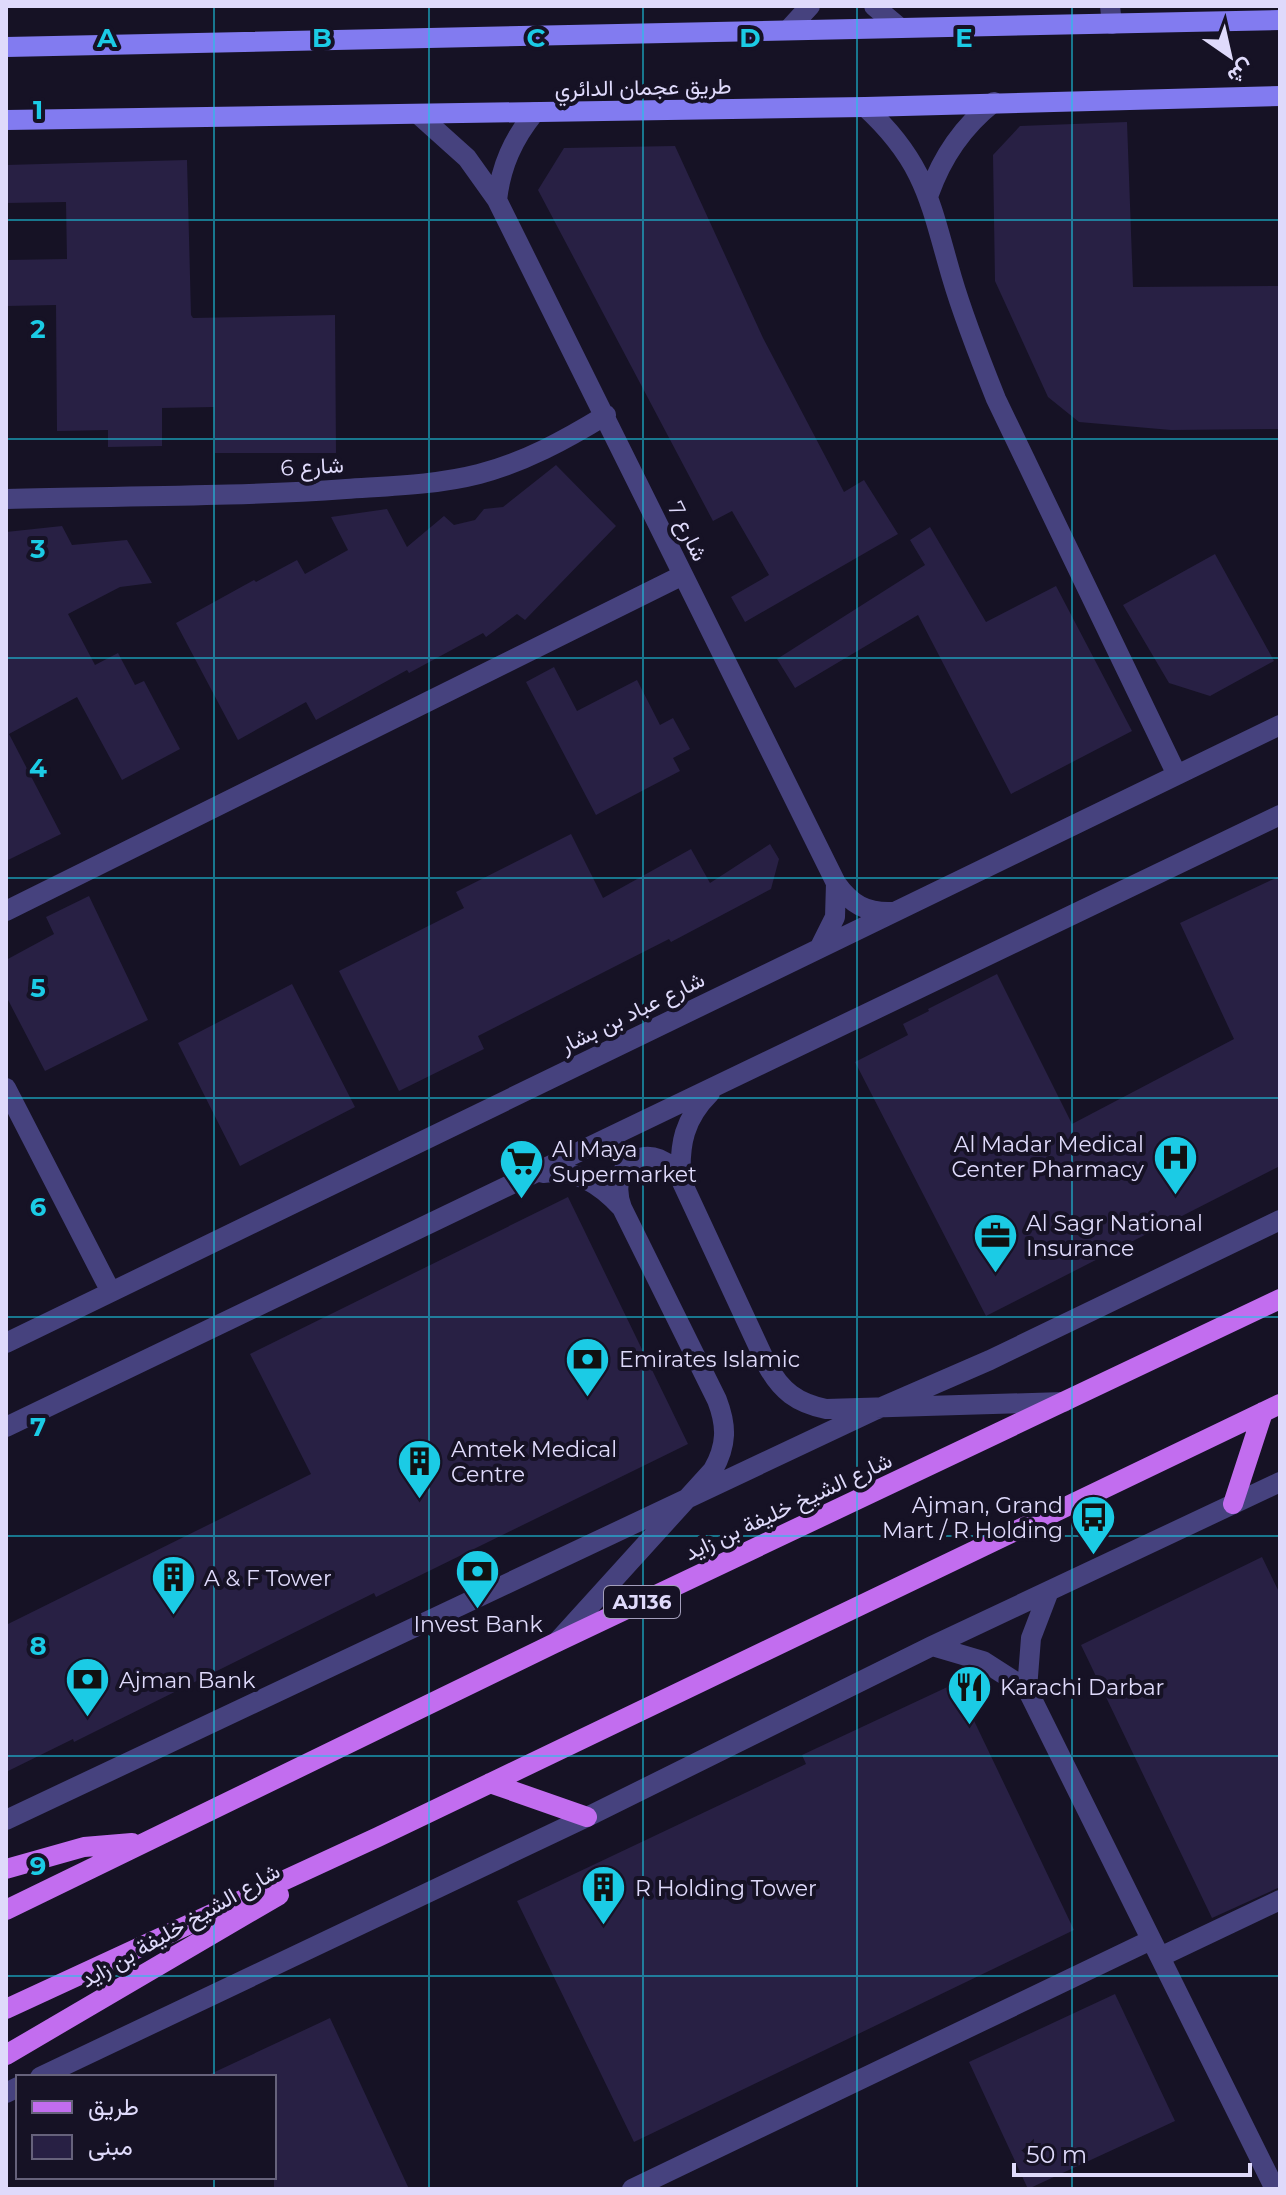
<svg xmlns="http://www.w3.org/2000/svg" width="1286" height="2195" font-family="Montserrat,Vazirmatn,sans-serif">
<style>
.building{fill:#282044}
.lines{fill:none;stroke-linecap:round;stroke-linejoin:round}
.street{stroke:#46427e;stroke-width:20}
.secondary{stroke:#827bf0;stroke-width:20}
.primary{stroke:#c26def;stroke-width:20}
.grid{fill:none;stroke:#1bcbe5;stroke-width:2;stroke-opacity:0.55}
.labels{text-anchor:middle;stroke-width:8;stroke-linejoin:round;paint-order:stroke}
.shield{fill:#161225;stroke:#a39ebb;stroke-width:2}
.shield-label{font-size:20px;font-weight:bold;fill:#dfdafb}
.street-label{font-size:22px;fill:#dfdafb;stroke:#161225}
.poi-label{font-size:22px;fill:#dfdafb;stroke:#161225;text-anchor:start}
.grid-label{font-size:26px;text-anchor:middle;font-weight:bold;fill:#1bcbe5;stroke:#161225;stroke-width:8;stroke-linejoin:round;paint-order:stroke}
</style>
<rect width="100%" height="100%" fill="#161225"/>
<path class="building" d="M1127,122l6,165 147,-1v143l-109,1 -92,-8 -31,-25 -53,-116 -2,-126 27,-29z
M675,146l88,192 81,154 20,-12 34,54 -153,88 -14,-25 38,-22 -37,-64 -19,10 -175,-331 26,-42z
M187,160l4,155 2,3 142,-3 1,138h-121l-1,-46 -52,1v38l-54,1v-17l-51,1 -1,-126 -50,1v-46l61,-1 -1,-57 -60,1v-38z
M556,465l60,61 -91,94 -8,-6 -31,23 -3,-4 -74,40 -2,-3 -91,50 -10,-18 -68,38 -62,-117 78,-43 2,2 41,-22 8,14 43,-24 -17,-33 56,-8 20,38 37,-31 10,9 21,-5 9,-11 19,-2z
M62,526l10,19 55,-5 25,43 -32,4 -52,27 27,51 23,-12 17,32 9,-4 36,68 -58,31 -45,-83 -68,37 52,100 -55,27v-329z
M930,527l56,95 70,-36 76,145 -121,63 -93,-179 -123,73 -18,-29 148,-94 -15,-25z
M1215,554l59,107 -64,35 -41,-13 -46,-78z
M554,667l23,44 60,-31 23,45 13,-7 17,31 -17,9 7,13 -84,44 -70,-133z
M571,834l32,64 88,-49 19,34 60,-39 9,15 -8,30 -100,53 -2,-3 -191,97 6,13 -85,42 -60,-120 125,-63 -8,-16z
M1280,876v290l-294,150 -131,-254 53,-27 -5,-11 26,-13 -1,-2 69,-35 75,150 162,-85 -54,-116z
M89,896l59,124 -103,51 -39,-75v-36l48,-26 -8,-17z
M292,984l63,123 -115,59 -62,-123z
M568,1197l120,247 -312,153 -2,-4 -300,149 -1,-3 -67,33v-147l305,-151 -61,-120z
M1262,1557l18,37v293l-68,31 -131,-273z
M956,1683l118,247 -440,212 -117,-241 289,-137 -4,-9z
M1115,1994l60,127 -147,68 -59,-127z
M330,2018l79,171h-135v-112h-70z"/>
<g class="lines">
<path class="street" d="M874,6l26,22
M1110,6l2,18
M788,30l22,-24
M865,107c61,56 65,96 87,171 12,41 28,81 44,121l181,376
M418,114l49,44 30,42 339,683c15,21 30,30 56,29
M929,194c13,-37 33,-67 65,-92
M497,200c4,-34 16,-61 38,-88
M6,499c113,-3 227,-2 340,-10 44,-3 90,-4 133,-15 46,-12 86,-34 127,-59
M6,911l677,-336
M820,947l15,-30 1,-34
M6,1088l105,204
M710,1093c-26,26 -31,51 -29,87l86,185c14,26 30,38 59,44l238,-7
M543,1173c34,-4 57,11 79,35l95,192c10,26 10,45 -4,70l-156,172
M622,1208c-18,-48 35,-72 59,-28
M6,1343l1274,-618
M6,1427l1274,-612
M1049,1591l-18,47 -4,51 248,500
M932,1646l51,15 44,28
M6,1820l869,-410 115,-50 290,-140
M1160,1957l120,-57
M40,2077l547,-260 345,-171 348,-164
M6,2093l12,-6
M632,2189l519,-249"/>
<path class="secondary" d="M6,47l1274,-27
M6,120l859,-13 415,-11"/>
<path class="primary" d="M1233,1504l30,-92
M490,1783l97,34
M6,1869l78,-22 48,-4
M6,1910l549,-267 725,-344
M6,2009l372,-172 902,-433
M6,2055l273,-160"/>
</g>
<path class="grid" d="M214,6v2071M429,6v2183M643,6v2183M857,6v2183M1072,6v2183M6,220h1274M6,439h1274M6,658h1274M6,878h1274M6,1098h1274M6,1317h1274M6,1536h1274M6,1756h1274M6,1976h1274M214,2177v12"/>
<defs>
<symbol id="hospital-pin" viewBox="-11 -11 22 30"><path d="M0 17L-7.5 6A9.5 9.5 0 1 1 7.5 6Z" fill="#1bcbe5" stroke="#161225"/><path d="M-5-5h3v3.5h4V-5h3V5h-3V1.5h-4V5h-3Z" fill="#111"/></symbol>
<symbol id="supermarket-pin" viewBox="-11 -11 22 30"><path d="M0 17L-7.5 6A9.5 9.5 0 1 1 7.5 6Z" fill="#1bcbe5" stroke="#161225"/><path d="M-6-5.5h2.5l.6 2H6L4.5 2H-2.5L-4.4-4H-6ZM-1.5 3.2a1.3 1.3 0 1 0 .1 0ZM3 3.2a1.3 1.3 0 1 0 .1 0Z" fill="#111"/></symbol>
<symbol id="office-pin" viewBox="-11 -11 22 30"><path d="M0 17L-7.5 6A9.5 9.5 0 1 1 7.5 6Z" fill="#1bcbe5" stroke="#161225"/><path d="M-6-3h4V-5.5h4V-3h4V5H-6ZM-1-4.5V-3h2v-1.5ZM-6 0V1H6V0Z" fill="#111"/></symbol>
<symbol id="bank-pin" viewBox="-11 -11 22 30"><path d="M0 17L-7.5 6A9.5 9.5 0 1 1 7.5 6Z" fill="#1bcbe5" stroke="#161225"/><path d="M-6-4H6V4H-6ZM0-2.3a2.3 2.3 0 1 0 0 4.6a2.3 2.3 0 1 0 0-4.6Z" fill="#111"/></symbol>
<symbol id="building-pin" viewBox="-11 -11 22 30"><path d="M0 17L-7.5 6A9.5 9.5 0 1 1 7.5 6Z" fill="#1bcbe5" stroke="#161225"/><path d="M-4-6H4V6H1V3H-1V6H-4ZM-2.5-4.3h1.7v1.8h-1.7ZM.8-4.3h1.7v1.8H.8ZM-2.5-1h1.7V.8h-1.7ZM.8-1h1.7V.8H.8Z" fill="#111"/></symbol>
<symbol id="bus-pin" viewBox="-11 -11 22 30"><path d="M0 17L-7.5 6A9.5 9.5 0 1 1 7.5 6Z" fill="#1bcbe5" stroke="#161225"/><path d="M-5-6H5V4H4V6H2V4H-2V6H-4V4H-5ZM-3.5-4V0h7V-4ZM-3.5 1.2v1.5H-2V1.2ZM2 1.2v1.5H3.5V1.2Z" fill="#111"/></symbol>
<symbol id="restaurant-pin" viewBox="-11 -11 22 30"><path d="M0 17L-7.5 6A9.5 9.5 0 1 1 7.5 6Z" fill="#1bcbe5" stroke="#161225"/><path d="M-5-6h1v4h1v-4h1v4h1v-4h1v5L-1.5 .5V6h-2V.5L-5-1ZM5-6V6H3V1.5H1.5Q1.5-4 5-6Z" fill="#111"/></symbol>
</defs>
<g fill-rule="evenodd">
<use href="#hospital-pin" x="1150" y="1132" width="51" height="69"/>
<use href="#supermarket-pin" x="496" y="1136" width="51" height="69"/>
<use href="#office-pin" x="970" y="1210" width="51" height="69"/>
<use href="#bank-pin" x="562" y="1334" width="51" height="69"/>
<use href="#building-pin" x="394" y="1436" width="51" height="69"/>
<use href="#bus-pin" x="1068" y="1492" width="51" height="69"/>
<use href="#bank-pin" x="452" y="1546" width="51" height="69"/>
<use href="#building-pin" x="148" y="1552" width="51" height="69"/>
<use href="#bank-pin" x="62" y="1654" width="51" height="69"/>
<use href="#restaurant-pin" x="944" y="1662" width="51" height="69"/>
<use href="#building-pin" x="578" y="1862" width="51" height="69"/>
</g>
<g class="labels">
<rect class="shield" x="604" y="1586" width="76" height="32" rx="6"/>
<g class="shield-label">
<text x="642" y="1609">AJ136</text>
</g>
<g class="street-label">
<text transform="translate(643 87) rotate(-1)" y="8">طريق عجمان الدائري</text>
<text transform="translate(312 466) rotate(-3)" y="8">شارع 6</text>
<text transform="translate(688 531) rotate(64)" y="8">شارع 7</text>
<text transform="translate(632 1012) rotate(-26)" y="8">شارع عباد بن بشار</text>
<text transform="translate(788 1506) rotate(-25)" y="8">شارع الشيخ خليفة بن زايد</text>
<text transform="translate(180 1925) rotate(-30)" y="8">شارع الشيخ خليفة بن زايد</text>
</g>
<g class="poi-label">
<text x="1144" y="1152" text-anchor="end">Al Madar Medical<tspan x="1144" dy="25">Center Pharmacy</tspan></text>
<text x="552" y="1157">Al Maya<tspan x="552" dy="25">Supermarket</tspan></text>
<text x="1026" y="1231">Al Sagr National<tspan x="1026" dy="25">Insurance</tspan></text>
<text x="619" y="1367">Emirates Islamic</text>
<text x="451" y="1457">Amtek Medical<tspan x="451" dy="25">Centre</tspan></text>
<text x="1063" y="1513" text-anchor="end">Ajman, Grand<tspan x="1063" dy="25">Mart / R Holding</tspan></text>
<text x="204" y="1586">A &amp; F Tower</text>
<text x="478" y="1632" text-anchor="middle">Invest Bank</text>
<text x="119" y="1688">Ajman Bank</text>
<text x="1000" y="1695">Karachi Darbar</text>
<text x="635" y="1896">R Holding Tower</text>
</g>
</g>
<g class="grid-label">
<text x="107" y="47">A</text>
<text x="322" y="47">B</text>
<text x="536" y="47">C</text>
<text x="750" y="47">D</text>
<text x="964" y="47">E</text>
<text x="38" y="119">1</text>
<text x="38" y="338">2</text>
<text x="38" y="558">3</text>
<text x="38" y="777">4</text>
<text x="38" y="997">5</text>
<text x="38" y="1216">6</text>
<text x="38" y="1436">7</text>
<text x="38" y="1655">8</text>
<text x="38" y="1875">9</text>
</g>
<rect width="1286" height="2195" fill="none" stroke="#dfdafb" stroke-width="16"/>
<rect x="16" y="2075" width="260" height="104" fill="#161225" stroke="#66627b" stroke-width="2"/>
<rect x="32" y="2101" width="40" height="12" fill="#c26def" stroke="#66627b" stroke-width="2"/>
<text x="88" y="2115" font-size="24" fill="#dfdafb">طريق</text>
<rect x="32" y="2135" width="40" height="24" fill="#282044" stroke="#66627b" stroke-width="2"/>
<text x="88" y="2155" font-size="24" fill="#dfdafb">مبنى</text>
<g transform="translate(1230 56) rotate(146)" stroke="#161225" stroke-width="6" paint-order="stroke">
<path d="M0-6L14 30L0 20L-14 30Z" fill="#dfdafb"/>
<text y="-12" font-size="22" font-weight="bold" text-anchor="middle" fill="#dfdafb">ش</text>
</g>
<path d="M1014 2163v12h236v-12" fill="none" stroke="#dfdafb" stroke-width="4"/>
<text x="1026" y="2163" font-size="24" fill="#dfdafb" stroke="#161225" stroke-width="6" paint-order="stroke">50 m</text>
</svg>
